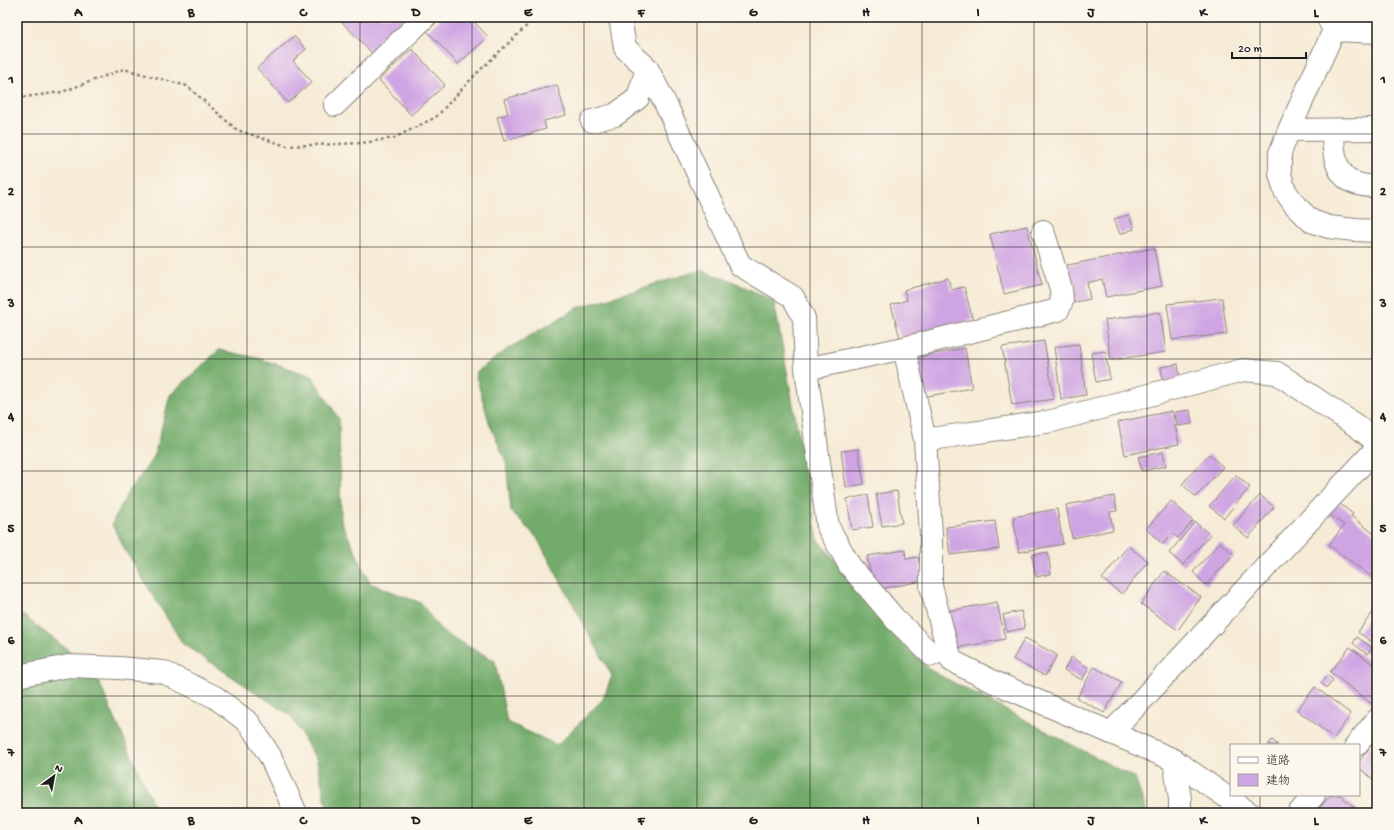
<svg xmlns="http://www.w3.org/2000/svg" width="1394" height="830" font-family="'Gochi Hand','Klee One',sans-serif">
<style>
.forest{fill:#72ab6a;stroke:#476443}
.building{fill:#cfa4e3}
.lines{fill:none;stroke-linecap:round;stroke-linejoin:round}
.minor-casing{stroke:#898479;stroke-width:24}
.path{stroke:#898479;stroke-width:2.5;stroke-dasharray:3 3;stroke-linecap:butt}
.minor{stroke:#fff;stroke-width:22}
.grid{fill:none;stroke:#1c1c1c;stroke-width:1;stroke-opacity:0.55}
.neatline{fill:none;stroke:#1c1c1c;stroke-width:1.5}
.grid-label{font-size:13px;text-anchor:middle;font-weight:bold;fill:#1c1c1c}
</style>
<rect width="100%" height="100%" fill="#fbf7ec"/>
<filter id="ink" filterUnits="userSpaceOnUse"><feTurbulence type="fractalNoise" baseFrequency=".025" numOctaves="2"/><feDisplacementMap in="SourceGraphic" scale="8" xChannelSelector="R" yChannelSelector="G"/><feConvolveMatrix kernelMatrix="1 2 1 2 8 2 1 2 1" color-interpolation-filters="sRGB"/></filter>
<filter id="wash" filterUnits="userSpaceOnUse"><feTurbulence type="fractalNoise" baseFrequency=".012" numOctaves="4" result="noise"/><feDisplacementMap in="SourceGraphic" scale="16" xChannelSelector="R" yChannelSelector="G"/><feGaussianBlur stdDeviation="0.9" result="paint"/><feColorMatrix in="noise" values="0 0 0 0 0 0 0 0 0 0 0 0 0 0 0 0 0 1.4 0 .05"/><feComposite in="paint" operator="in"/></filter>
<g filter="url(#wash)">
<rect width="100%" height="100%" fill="#f6ebd6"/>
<path class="forest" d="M701,270l31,11 42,20 44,239 110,129 207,109 12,35h-54l-16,-7 -13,7h-736l-11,-52 -26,-45 -108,-72 -58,-94 -13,-26 15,-30 27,-37 16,-62 49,-45 39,8 54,18 27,43 2,102 29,62 51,20 21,29 53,29 12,61 50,23 46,-46 9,-23 -75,-138 -26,-27 -5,-49 -16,-37 -15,-52 34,-25 68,-40z
M17,611l76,58 64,144h-140z"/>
<g id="blocks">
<path class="building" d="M337,17h67l3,3 -35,33z
M442,17h28l18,20 -30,27 -31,-33z
M294,36l12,13 -13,12 19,21 -24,21 -31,-35z
M412,49l33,36 -34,30 -32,-35z
M557,85l9,30 -22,6 2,8 -42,12 -7,-24 11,-3 -4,-15z
M1129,215l5,14 -14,5 -6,-15z
M1027,226l15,59 -38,9 -14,-60z
M1154,248l8,38 -56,11 -4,-18 -15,4 3,16 -19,4 -8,-37z
M948,278l3,12 13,-3 9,33 -73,18 -9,-33 16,-5 -3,-10z
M1222,298l5,36 -55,6 -5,-36z
M1160,312l6,40 -55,8 -6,-40z
M1044,341l10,58 -42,6 -10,-58z
M1079,344l7,51 -25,4 -7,-52z
M965,348l7,40 -55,10 -8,-39z
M1105,351l5,28 -14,3 -5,-29z
M1178,364l3,22 -17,2 -3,-21z
M1190,410l2,14 -15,2 -2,-14z
M1172,411l7,33 -54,11 -7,-33z
M858,449l6,35 -18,3 -5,-36z
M1163,452l3,14 -24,5 -4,-14z
M1209,454l14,13 -27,30 -14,-13z
M1236,475l14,12 -26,31 -15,-12z
M897,491l5,32 -20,3 -6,-32z
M868,495l5,32 -21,3 -5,-31z
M1260,495l14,12 -26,31 -15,-13z
M1114,496l3,15 -7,1 3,18 -41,8 -6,-33z
M1171,501l22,20 -15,17 -5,-4 -10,10 -17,-15z
M1336,501l17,13 -2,2 26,20v45l-48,-36 15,-20 -17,-12z
M1057,509l6,35 -44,8 -6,-35z
M995,521l4,28 -49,6 -4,-28z
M1195,522l15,13 -27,30 -14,-12z
M1220,542l14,13 -28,30 -13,-13z
M1128,546l20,15 -26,33 -20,-15z
M905,550l1,9 12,-2 5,24 -49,9 -7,-34z
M1048,552l3,22 -15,3 -4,-22z
M1164,571l37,26 -23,33 -37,-26z
M997,602l8,37 -54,10 -8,-37z
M1376,608l1,1v37l-19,-14z
M1021,611l4,17 -18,4 -4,-17z
M1357,637l15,11 -5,6 -14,-11z
M1025,638l32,17 -12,21 -32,-17z
M1350,647l27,20v30l-5,7 -42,-32z
M1071,657l18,11 -7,12 -18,-10z
M1094,667l28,15 -18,31 -27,-15z
M1327,675l6,5 -6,8 -6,-5z
M1315,687l36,27 -17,24 -37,-28z
M1272,740l6,5h-10z
M1375,740l2,2v40l-18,-14v-6z
M1331,795h9l21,18h-44l-1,-1z"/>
</g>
</g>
<g filter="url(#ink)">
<use href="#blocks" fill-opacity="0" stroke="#898479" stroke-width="1"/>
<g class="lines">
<defs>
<path id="minor" d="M620,17l5,31 22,20 20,39 73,158 53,32 11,21 2,51 98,-21 154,-38 4,-9 -1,-12 -18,-58
M1340,17l-51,113 -9,23v21l5,17 10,14 16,16 18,6 26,3 22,1
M1328,18l6,12 43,2
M335,105l90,-88
M592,121l23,-6 23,-17 9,-30
M1289,130l88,-1
M1333,130c0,22 1,50 29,55 5,1 10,2 15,0
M904,348l21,92 6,94v52l16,61 5,14 42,21 180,78 75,53
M806,369l22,158 22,39 45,53 37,36 15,-8
M925,440l127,-19 191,-51 34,3 81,54 19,15
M17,676l52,-10 50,2 44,4 52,25 34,26 21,33 26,57
M1111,733l266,-285
M1356,745l21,-25
M1174,760l6,39v14
M1299,813l15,-18"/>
</defs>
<use href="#minor" class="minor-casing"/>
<path class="path" d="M17,98l45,-6 62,-23 63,17 50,44 50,16 75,-3 32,-5 42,-21 39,-42 61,-58"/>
<use href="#minor" class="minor"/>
</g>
</g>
<path class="grid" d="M134,17v796M247,17v796M360,17v796M472,17v796M584,17v796M697,17v796M810,17v796M922,17v796M1034,17v796M1147,17v796M1260,17v728M17,134h1360M17,247h1360M17,359h1360M17,471h1360M17,583h1360M17,696h1360M1260,795v18"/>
<rect width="1394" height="830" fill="none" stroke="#fbf7ec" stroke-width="44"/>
<rect x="1230" y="744" width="130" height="52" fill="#fbf7ec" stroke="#a29f99"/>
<rect x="1238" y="757" width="20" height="6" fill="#ffffff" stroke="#a29f99"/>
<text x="1266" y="764" font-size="12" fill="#1c1c1c">道路</text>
<rect x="1238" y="774" width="20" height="12" fill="#cfa4e3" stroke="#a29f99"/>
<text x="1266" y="784" font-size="12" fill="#1c1c1c">建物</text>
<g transform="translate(54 776) rotate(32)" stroke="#fbf7ec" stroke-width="3" paint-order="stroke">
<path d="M0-3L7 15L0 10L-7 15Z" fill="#1c1c1c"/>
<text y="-6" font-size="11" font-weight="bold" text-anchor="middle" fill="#1c1c1c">N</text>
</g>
<path d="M1232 52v6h74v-6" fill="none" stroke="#1c1c1c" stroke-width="2"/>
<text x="1238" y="52" font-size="12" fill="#1c1c1c" stroke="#fbf7ec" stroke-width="3" paint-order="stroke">20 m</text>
<rect x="22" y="22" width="1350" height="786" class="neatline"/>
<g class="grid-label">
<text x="78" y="16">A</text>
<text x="191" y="16">B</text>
<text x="303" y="16">C</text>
<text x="416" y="16">D</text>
<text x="528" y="16">E</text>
<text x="641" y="16">F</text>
<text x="753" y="16">G</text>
<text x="866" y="16">H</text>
<text x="978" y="16">I</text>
<text x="1091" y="16">J</text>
<text x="1203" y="16">K</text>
<text x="1316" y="16">L</text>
<text x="11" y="83">1</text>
<text x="1383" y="83">1</text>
<text x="11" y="195">2</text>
<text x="1383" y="195">2</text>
<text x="11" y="307">3</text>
<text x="1383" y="307">3</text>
<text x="11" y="420">4</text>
<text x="1383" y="420">4</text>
<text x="11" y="532">5</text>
<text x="1383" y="532">5</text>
<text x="11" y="644">6</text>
<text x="1383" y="644">6</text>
<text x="11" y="756">7</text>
<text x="1383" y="756">7</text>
<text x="78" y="824">A</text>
<text x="191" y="824">B</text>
<text x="303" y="824">C</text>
<text x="416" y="824">D</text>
<text x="528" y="824">E</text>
<text x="641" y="824">F</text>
<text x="753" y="824">G</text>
<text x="866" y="824">H</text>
<text x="978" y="824">I</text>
<text x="1091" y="824">J</text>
<text x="1203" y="824">K</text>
<text x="1316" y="824">L</text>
</g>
</svg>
